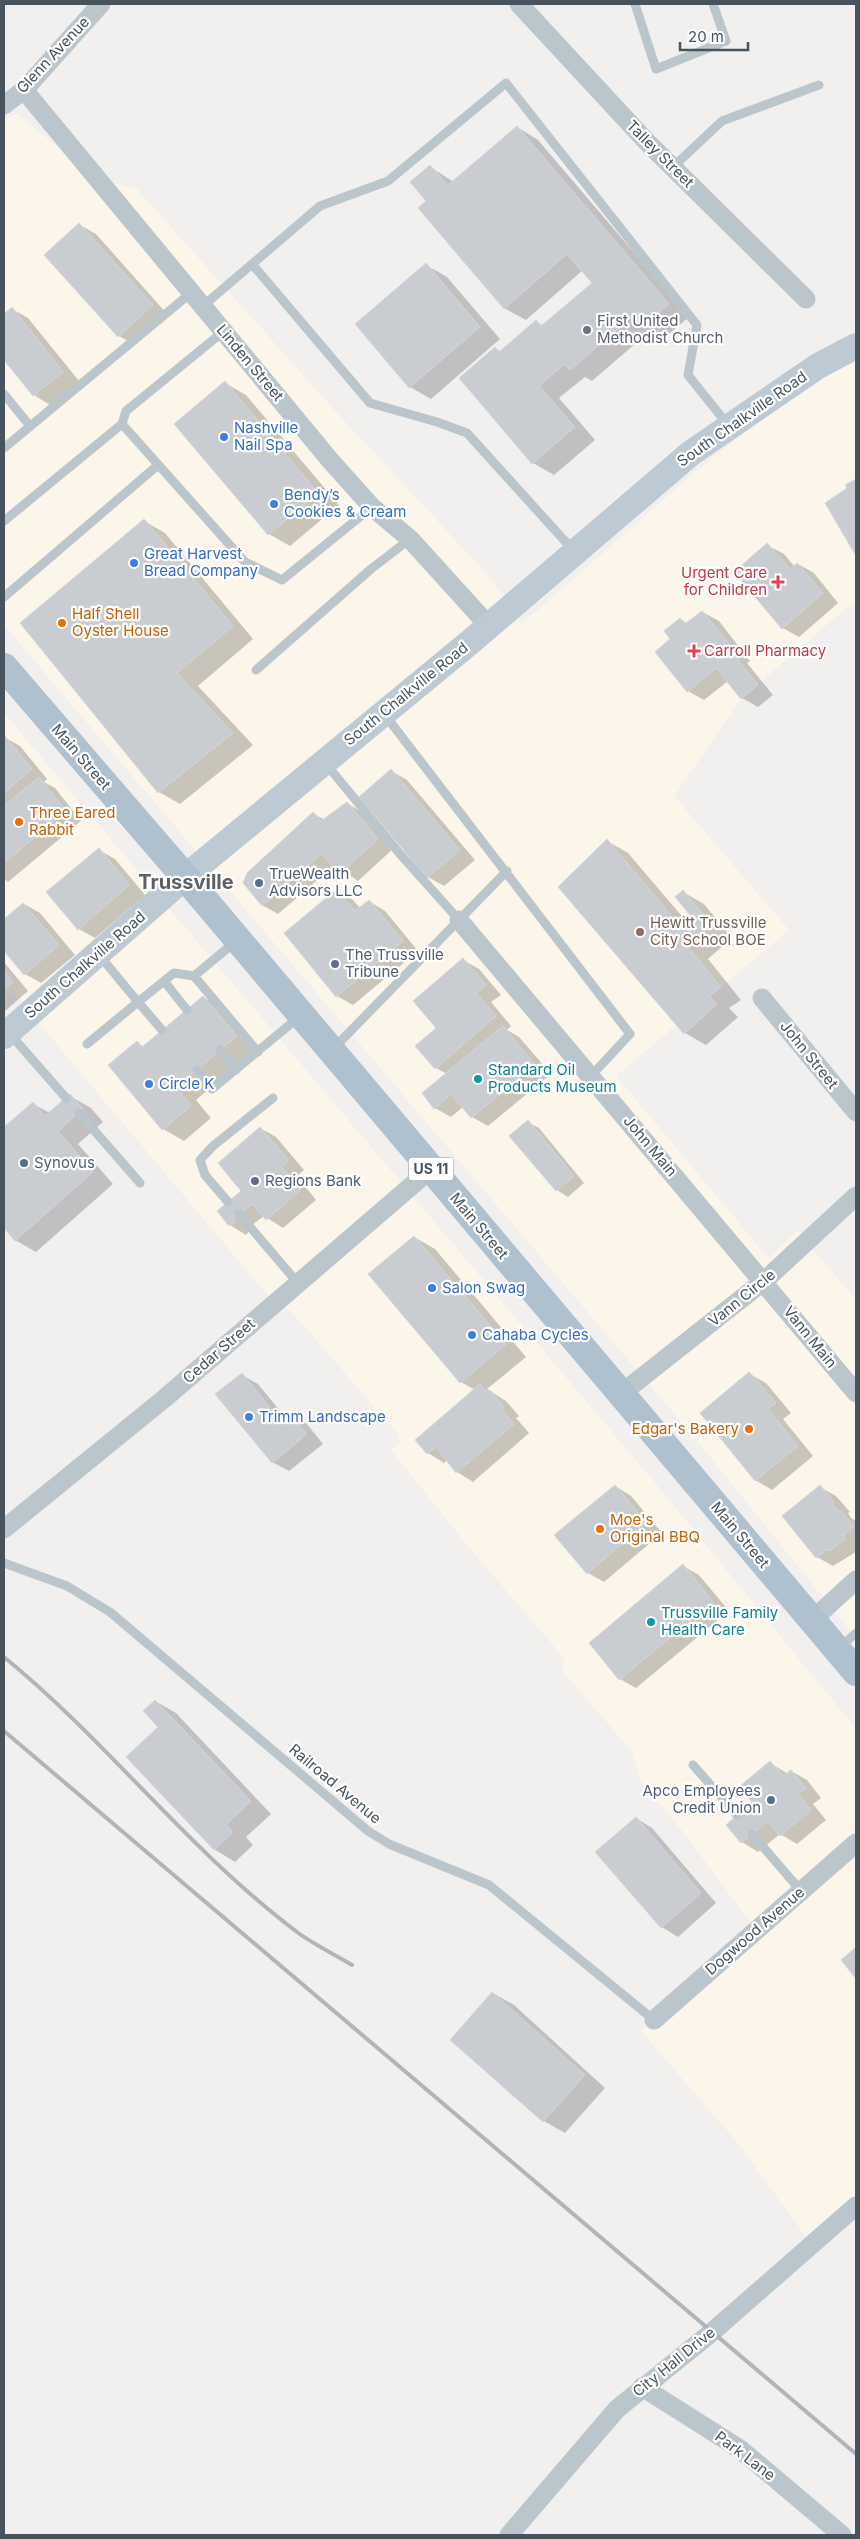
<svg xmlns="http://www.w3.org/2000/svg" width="860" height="2539" font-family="Inter,sans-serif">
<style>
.commercial{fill:#fcf5e9}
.shadow{fill:#0003}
.building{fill:#c9cdd2;stroke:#d3d6db}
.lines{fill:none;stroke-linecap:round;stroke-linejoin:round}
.lane{stroke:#bbc5cc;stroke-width:9}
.street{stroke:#bbc5cc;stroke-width:19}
.secondary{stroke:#bdc9d3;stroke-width:26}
.primary{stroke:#afc1ce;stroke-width:28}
.rail{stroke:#b1b5ba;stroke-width:4}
.worship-dot{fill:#6b7280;stroke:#fff;stroke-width:2}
.shop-dot{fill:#3f7fe0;stroke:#fff;stroke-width:2}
.health-dot{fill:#e0444e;stroke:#fff;stroke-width:2}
.food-dot{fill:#e8710a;stroke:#fff;stroke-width:2}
.service-dot{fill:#5c6f8a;stroke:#fff;stroke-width:2}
.education-dot{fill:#8d6e63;stroke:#fff;stroke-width:2}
.culture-dot{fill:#0f9aa8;stroke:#fff;stroke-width:2}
.labels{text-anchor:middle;stroke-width:4.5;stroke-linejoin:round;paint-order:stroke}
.shield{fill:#fff;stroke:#7e878e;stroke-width:1}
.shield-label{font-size:14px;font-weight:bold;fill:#47545d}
.street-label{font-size:15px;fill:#47545d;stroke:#fff}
.worship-label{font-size:15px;fill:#5b616d;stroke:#fff;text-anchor:start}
.shop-label{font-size:15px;fill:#366cbe;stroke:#fff;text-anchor:start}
.health-label{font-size:15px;fill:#be3a42;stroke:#fff;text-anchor:end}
.food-label{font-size:15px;fill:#c56008;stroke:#fff;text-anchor:start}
.service-label{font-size:15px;fill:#4e5e75;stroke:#fff;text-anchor:start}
.education-label{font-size:15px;fill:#785e54;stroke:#fff;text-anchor:start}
.culture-label{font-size:15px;fill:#0d838f;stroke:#fff;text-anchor:start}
.district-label{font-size:20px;font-weight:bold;fill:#5c6064;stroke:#fff}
</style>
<rect width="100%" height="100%" fill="#f2efef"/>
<path class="commercial" d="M17,114l82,66 37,8 200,224 151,162 35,50 165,-145 88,-71 81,-51v245l-17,12 -98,85 -67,97 115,134 -173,146 153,183 28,-28 59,69v338l-158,-196 -694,-817v-506z
M4,713l648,766 204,250v478l-44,38 -75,-103 -96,-111 115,-101 -72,-97 -42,-50 -11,-33 -68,-78 1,-14 -97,-113 -76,-95 9,-8 -2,-8 -108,-124 -16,-7 -261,-311 -9,7z"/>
<path class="shadow" d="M517,127l21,13 151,177 -25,21 -14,-7 -58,50 -7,-4 -26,21 36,42 -41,35 -21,-12 -38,-115 6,4 35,-30 8,4 50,-43 -11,-13 -57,50 -22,-12 -76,-107 2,-34 24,15z
M80,225l16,9 72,81 -33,30 -16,-9z
M426,265l21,12 53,62 -69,60 -21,-12z
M12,309l16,9 51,63 -29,24 -16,-10 -30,-37v-43z
M225,383l21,12 93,110 -49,41 -21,-12z
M856,480v73l-30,-50 22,-14 -2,-3z
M144,521l21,12 88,106 -55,47 55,59 -73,59 -21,-12 -137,-169z
M767,545l17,9 11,13 3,-3 16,9 24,30 -39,34 -16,-9z
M702,612l17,9 31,40 -3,2 26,32 -15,12 -16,-9 -14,-17 -24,19 -16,-9 -16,-52 8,-20 8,5z
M4,737l16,9 27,33 -3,3 11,6 26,33 -73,61 -4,-3z
M391,771l16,9 68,80 -31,26 -16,-9z
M347,803l16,10 31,35 -36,33 -23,-16 -57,49 -16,-9 52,-91 11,6z
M607,841l21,12 64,75 5,-6 -14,-30 21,12 28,34 -24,21 33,41 -12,8 9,9 -32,28 -21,-12z
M99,850l16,9 30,36 -50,43 -16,-9z
M337,890l16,10 8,9 8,-8 16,10 33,40 -65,54 -16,-9z
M24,904l16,9 35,42 -34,28 -16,-9 -21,-25v-28z
M463,960l16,9 22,26 -10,7 20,24 -4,4 12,7 32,37 -63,52 -16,-9 -9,-10 -12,10 -16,-9 12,-34 -11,-6 2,-39z
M4,962l24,29 -24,21z
M203,997l21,12 33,39 -61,52 15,18 -27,23 -21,-12 -26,-87 7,5z
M70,1096l21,12 12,14 -25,22 35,40 -77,68 -21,-12 -11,-14v-97l29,-25 17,9z
M528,1122l11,6 45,55 -16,14 -11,-7 -46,-54z
M260,1128l16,9 28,33 -7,6 19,24 -33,28 -19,-12 -16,12 2,2 -4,5 -16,-10 13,-34z
M414,1237l21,12 91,108 -39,32 19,12 13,15 -3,2 13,15 -56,49 -16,-10 -10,-12 -3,3 -16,-10 47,-63 -14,-8z
M750,1374l16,9 25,30 -8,6 30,37 -41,34 -17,-10z
M242,1375l16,9 27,33 5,-3 16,9 17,21 -34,27 -17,-9z
M615,1486l16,10 31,37 -58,49 -16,-9z
M820,1487l16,9 14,16 -2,1 3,5 5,3v31l-23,14 -16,-9z
M683,1566l16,9 30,36 -93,77 -16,-9z
M155,1701l21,12 95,101 -25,23 7,8 -18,17 -21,-13z
M770,1763l18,11 3,-3 16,9 14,18 -8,6 13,16 -29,24 -17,-10 -22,18 -16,-10z
M636,1818l16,10 64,75 -38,34 -16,-10 -65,-75z
M493,1993l21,12 91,83 -40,45 -21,-12z"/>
<path class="building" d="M517,126l152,178 -27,23 -9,-11 -63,54 -5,-6 -26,22 36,41 -43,37 -73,-86 36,-31 4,5 37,-32 5,6 51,-43 -25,-29 -63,55 -86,-101 8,-7 -16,-19 20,-17 18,20z
M79,223l74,82 -35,32 -74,-82z
M426,263l54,64 -71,61 -54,-64z
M12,307l51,65 -30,24 -29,-36v-46z
M225,381l93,112 -50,42 -94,-111z
M856,479v77l-31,-53 22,-15 -2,-3z
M144,519l89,107 -56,47 56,60 -75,60 -138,-170z
M767,543l23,26 7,-6 26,30 -41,36 -48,-57z
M702,611l33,40 -3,2 26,32 -17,14 -25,-31 -29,24 -32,-40 15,-13 -6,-8 16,-13 5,6z
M4,735l28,34 -28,24z
M391,769l69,81 -33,28 -68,-81z
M39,777l27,34 -62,52v-57z
M347,802l31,37 -37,34 -20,-19 -59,52 -19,-23 4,-10 66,-61 8,9z
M607,839l79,94 10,-11 -21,-25 8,-7 29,35 -24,22 33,40 -12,9 8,8 -33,30 -126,-147z
M99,848l30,37 -51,45 -32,-38z
M337,889l18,22 14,-11 34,41 -67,56 -52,-64z
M23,903l36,42 -35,30 -20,-24v-32z
M463,958l23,27 -10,8 20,23 -61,53 -20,-23 21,-18 -23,-27z
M4,971l9,11 -9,7z
M203,996l34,40 -61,51 15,19 -29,24 -54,-65 29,-24 5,6z
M503,1026l32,39 -64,53 -20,-24 -17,15 -12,-16z
M70,1094l13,15 -25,22 35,41 -78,69 -11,-13v-101l29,-25 12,14z
M528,1120l46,56 -18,15 -47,-55z
M260,1127l29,33 -7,7 19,23 -35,30 -14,-16 -19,15 2,2 -6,5 -12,-15 24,-20 -23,-28z
M414,1236l92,108 -46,39 -92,-109z
M749,1372l27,31 -8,6 30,37 -43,35 -55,-68z
M242,1373l38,47 10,-7 17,21 -35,29 -57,-69z
M480,1384l7,8 3,-2 14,17 -3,2 13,15 -58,49 -20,-26 -9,7 -12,-14z
M615,1485l31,38 -59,51 -33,-39z
M820,1485l14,17 -2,2 7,8 1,-2 14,16 -11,10 2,3 -16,12 -2,-2 -11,9 -34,-42z
M683,1564l30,38 -94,78 -30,-37z
M155,1700l96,101 -25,24 7,7 -19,18 -88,-93 32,-30 -15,-16z
M770,1761l13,15 8,-6 15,18 -8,6 13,16 -31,26 -12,-15 -27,22 -15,-18 26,-23 -13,-15z
M636,1817l65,76 -40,35 -66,-76z
M856,1947v32l-15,-19z
M492,1992l93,83 -42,47 -93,-82z"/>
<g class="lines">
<path class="lane" d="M635,4l21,65 70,-28 -13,-37
M673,167l49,-46 97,-36
M252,264l118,139 67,19 30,11 106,117
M203,306l117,-100 68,-25 118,-98 191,242 -9,50 40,50
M4,394l26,32
M122,424l123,138 37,18 90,-73
M4,448l188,-156
M4,521l118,-97 4,-13 98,-80
M4,597l154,-132
M256,670l115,-101 39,-30
M385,715l245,319 -39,42
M326,764l74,90 59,66 -126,129
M459,920l48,-49
M235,942l-41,34 64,76
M100,956l38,46 36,-29 20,3
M164,981l23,29
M10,1034l56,64
M87,1044l51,-42 24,28
M220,1050l16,20
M197,1070l15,19 87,-72
M79,1113l61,70
M228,1202l-23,-27 -5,-15 13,-14 60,-48
M239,1214l58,68
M4,1563l63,23 43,26 258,219 21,13 100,41 165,135
M839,1648l17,-15
M693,1765l44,50
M752,1834l49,57"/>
<path class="street" d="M519,4l127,137 160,158
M24,90l305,369 43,48 38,32 78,86
M4,105l20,-15 77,-86
M459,920l397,473
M762,998l94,114
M622,1393l142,-112 92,-85
M4,1529l161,-131 266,-229
M811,1621l45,-41
M654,2020l202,-177
M642,2387l98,62 102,86
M509,2535l108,-126 95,-77 144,-126"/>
<path class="secondary" d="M4,1036l181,-159 284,-234 222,-190 127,-87 38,-20"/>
<path class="primary" d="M4,667l181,210 671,795"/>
<path class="rail" d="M4,1657c104,85 185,194 293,275 16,12 37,22 55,33
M4,1731l852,723"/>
</g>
<circle class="worship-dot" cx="587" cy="330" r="5"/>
<g class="shop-dot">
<circle cx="224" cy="437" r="5"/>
<circle cx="274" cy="504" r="5"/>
<circle cx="134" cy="563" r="5"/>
<circle cx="149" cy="1084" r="5"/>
<circle cx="432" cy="1288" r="5"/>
<circle cx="472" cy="1335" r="5"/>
<circle cx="249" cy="1417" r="5"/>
</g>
<g class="health-dot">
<path d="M775.5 574.5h5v5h5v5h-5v5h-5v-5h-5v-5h5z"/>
<path d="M691.5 643.5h5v5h5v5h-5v5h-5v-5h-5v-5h5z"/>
</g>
<g class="food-dot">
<circle cx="62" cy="623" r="5"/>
<circle cx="19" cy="822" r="5"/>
<circle cx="749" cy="1429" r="5"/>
<circle cx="600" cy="1529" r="5"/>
</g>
<g class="service-dot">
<circle cx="259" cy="883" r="5"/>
<circle cx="335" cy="964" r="5"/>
<circle cx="24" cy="1163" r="5"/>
<circle cx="255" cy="1181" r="5"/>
<circle cx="771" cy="1800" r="5"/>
</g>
<circle class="education-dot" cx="640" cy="932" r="5"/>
<g class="culture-dot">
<circle cx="478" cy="1079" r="5"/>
<circle cx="651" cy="1622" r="5"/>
</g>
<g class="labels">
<rect class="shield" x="408.5" y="1157.5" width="45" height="23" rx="4"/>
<g class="shield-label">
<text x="431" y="1174">US 11</text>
</g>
<g class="street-label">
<text transform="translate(53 55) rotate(-47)" y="5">Glenn Avenue</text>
<text transform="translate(660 154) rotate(45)" y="5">Talley Street</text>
<text transform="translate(250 363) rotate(50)" y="5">Linden Street</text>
<text transform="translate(742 419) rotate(-35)" y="5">South Chalkville Road</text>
<text transform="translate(406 694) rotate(-39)" y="5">South Chalkville Road</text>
<text transform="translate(81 757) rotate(49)" y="5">Main Street</text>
<text transform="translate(85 965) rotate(-41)" y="5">South Chalkville Road</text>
<text transform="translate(809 1055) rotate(51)" y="5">John Street</text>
<text transform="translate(650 1146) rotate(50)" y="5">John Main</text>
<text transform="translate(479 1226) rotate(50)" y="5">Main Street</text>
<text transform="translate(742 1298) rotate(-39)" y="5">Vann Circle</text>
<text transform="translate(810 1337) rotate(51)" y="5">Vann Main</text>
<text transform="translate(219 1351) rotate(-41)" y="5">Cedar Street</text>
<text transform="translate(740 1535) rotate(50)" y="5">Main Street</text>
<text transform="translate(335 1784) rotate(40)" y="5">Railroad Avenue</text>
<text transform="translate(755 1931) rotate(-41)" y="5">Dogwood Avenue</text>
<text transform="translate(674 2362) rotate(-39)" y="5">City Hall Drive</text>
<text transform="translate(745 2456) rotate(37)" y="5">Park Lane</text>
</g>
<g class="worship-label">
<text x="597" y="326">First United<tspan x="597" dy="17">Methodist Church</tspan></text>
</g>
<g class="shop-label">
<text x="234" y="433">Nashville<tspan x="234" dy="17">Nail Spa</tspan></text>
<text x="284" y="500">Bendy’s<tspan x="284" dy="17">Cookies &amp; Cream</tspan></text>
<text x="144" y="559">Great Harvest<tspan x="144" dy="17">Bread Company</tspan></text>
<text x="159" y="1089">Circle K</text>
<text x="442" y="1293">Salon Swag</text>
<text x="482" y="1340">Cahaba Cycles</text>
<text x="259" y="1422">Trimm Landscape</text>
</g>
<g class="health-label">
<text x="767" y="578">Urgent Care<tspan x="767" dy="17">for Children</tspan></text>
<text x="704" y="656" text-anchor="start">Carroll Pharmacy</text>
</g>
<g class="food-label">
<text x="72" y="619">Half Shell<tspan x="72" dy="17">Oyster House</tspan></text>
<text x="29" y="818">Three Eared<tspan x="29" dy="17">Rabbit</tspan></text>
<text x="739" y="1434" text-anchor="end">Edgar's Bakery</text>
<text x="610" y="1525">Moe's<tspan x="610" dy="17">Original BBQ</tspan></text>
</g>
<g class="service-label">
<text x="269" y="879">TrueWealth<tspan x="269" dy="17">Advisors LLC</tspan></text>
<text x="345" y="960">The Trussville<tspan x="345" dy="17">Tribune</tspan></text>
<text x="34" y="1168">Synovus</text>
<text x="265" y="1186">Regions Bank</text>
<text x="761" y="1796" text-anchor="end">Apco Employees<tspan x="761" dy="17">Credit Union</tspan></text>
</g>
<g class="education-label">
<text x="650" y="928">Hewitt Trussville<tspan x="650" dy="17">City School BOE</tspan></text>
</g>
<g class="culture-label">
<text x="488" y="1075">Standard Oil<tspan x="488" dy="17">Products Museum</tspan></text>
<text x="661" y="1618">Trussville Family<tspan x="661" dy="17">Health Care</tspan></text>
</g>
<g class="district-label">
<text x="186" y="889">Trussville</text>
</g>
</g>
<rect width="860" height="2539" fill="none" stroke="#47545d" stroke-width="10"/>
<path d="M680 42v8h68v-8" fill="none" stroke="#47545d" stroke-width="2.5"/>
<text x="688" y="42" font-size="15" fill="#47545d" stroke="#ffffff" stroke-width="4" paint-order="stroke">20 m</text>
</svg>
